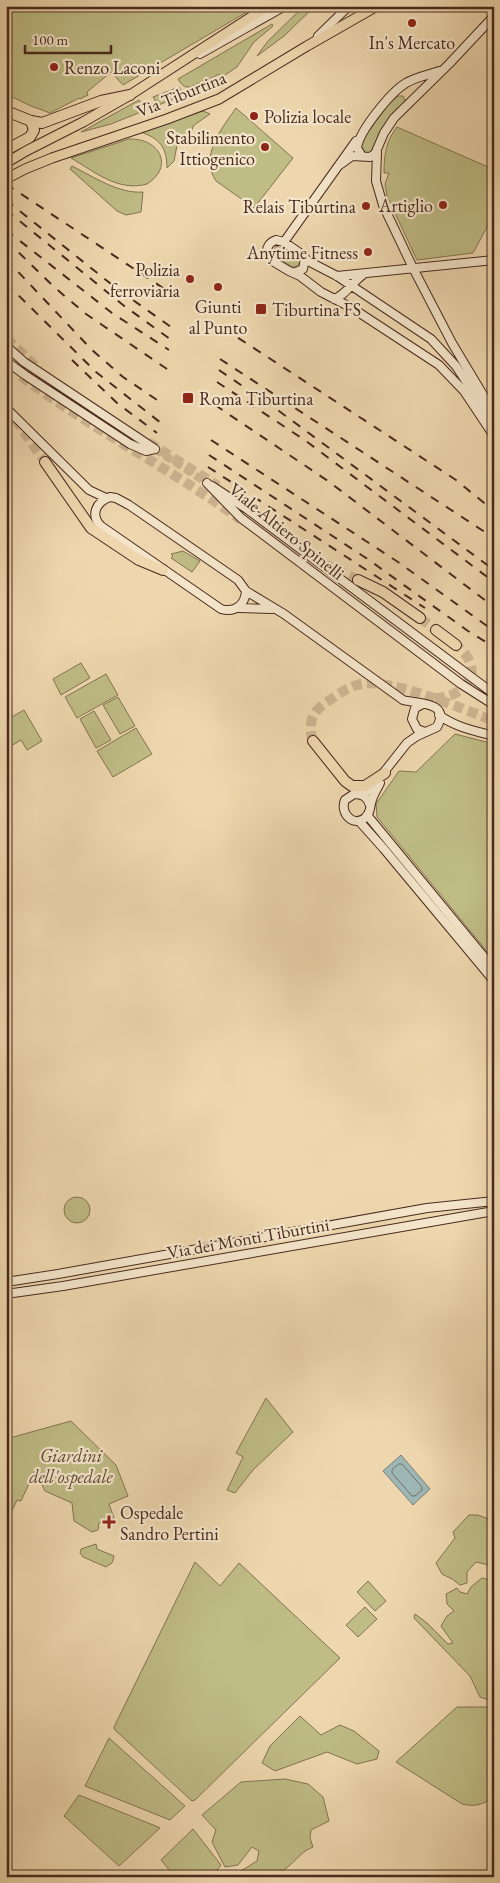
<svg xmlns="http://www.w3.org/2000/svg" width="500" height="1883" font-family="'EB Garamond',serif">
<style>
.green{fill:#bfbc86;stroke:#847352}
.water{fill:#9db7b5;stroke:#7b7f79}
.lines{fill:none;stroke-linecap:round;stroke-linejoin:round}
.shore{stroke:#72706a;stroke-width:1}
.secondary-tunnel{stroke:#cdb491;stroke-width:8;stroke-dasharray:8 4;stroke-linecap:butt}
.highway-tunnel{stroke:#cdb491;stroke-width:10;stroke-dasharray:10 5;stroke-linecap:butt}
.secondary-casing{stroke:#482a1e;stroke-width:10}
.primary-casing{stroke:#482a1e;stroke-width:11}
.highway-casing{stroke:#482a1e;stroke-width:12}
.secondary{stroke:#f4e5ca;stroke-width:8}
.primary{stroke:#eed7ae;stroke-width:9}
.highway{stroke:#eed7ae;stroke-width:10}
.rail{stroke:#482a1e;stroke-width:2;stroke-dasharray:9 9;stroke-linecap:butt}
.poi-dot{fill:#8f2418;stroke:#f4e5ca;stroke-width:2}
.labels{text-anchor:middle;dominant-baseline:central;stroke-width:4.5;stroke-linejoin:round;paint-order:stroke}
.poi-label{font-size:18px;fill:#482a1e;stroke:#f4e5ca;text-anchor:start}
.street-label{font-size:18px;fill:#482a1e;stroke:#f4e5ca}
.park-label{font-size:18px;font-style:italic;fill:#604733;stroke:#f4e5ca}
</style>
<rect width="100%" height="100%" fill="#eed7ae"/>
<filter id="stains"><feTurbulence type="fractalNoise" baseFrequency=".004" numOctaves="4"/><feColorMatrix values="0 0 0 0 .2 0 0 0 0 .09 0 0 0 0 .02 0 0 0 .5 -.17"/></filter>
<radialGradient id="worn" r=".72"><stop offset=".6" stop-color="#630" stop-opacity="0"/><stop offset="1" stop-color="#630" stop-opacity=".3"/></radialGradient>
<path class="green" d="M6,6h251l-134,79 -12,-13 -24,20 1,3 -8,4 -1,-1 -29,15 -19,-7 -25,-12z
M304,6h11l-31,30 -27,20 11,-15z
M272,24l1,2 -19,16 -17,25 -15,10 -3,-3c-5,3 -10,5 -13,6 -12,3 -19,15 -28,-1z
M179,87l3,5 -1,4 -70,28 -30,8 58,-32 5,7 12,-5 -3,-5z
M398,96h5l2,4 -1,3 -22,25 -10,24c-5,2 -8,2 -11,-2v-8l27,-37z
M236,108l57,50 -39,50 -38,-27c-17,-25 6,-53 20,-73z
M203,111l7,3 -16,11 -8,18 -9,2 -3,16 -7,7c0,-20 -7,-30 -27,-36z
M397,127l91,40 3,4 3,1v42l-21,39 -56,7 -30,-64 -2,-12 4,-11h-5c0,-18 2,-32 13,-46z
M129,139c30,-1 46,27 18,45 -29,8 -52,-12 -76,-26z
M72,166c22,11 47,28 71,26l-2,20 -15,3 -9,-4 -47,-42z
M277,246l21,12 2,4 -2,4 -6,1 -17,-11 -2,-6z
M183,551l17,10 -8,11 -21,-14 2,-2 -2,-2z
M81,663l9,15 -29,17 -8,-16z
M106,674l12,21 -41,23 -12,-21z
M118,697l17,29 -15,8 -17,-29z
M24,710l18,31 -15,9 -6,-10 -15,9v-33l2,3z
M94,711l17,29 -15,8 -16,-29z
M136,728l16,26 -39,23 -16,-26z
M455,734l39,10v216l-117,-143 -1,-13 23,-33 17,1z
M64 1210a13 13 0 1 1 26 0a13 13 0 1 1-26 0Z
M266,1398l27,34 -40,38 -18,23 -8,-3 16,-33 -7,-4z
M71,1421l45,44 12,31 -19,8 5,14 -15,5 -1,7 -6,2 -18,-11 -2,-18 -27,-12 -10,-20 -14,30 -4,-1 -9,19h-2v-80z
M469,1515h9l16,6v40l-5,4 -13,-3 -9,10v11l-7,2 -8,-6 -10,-5 -6,-11 19,-25 -2,-6z
M96,1544l1,5 17,7 -2,7 -6,4 -23,-10 -3,-4 1,-4z
M195,1562l25,24 19,-23 101,95 -145,142 -3,1 -77,-71 -1,-3z
M482,1578l8,2 4,7v113h-5l-9,-3 -10,-21 -56,-58 1,-4 12,9 21,21 5,-1 -12,-17 6,-10 7,-5 -7,-7 -1,-10 11,-6 3,4 7,2 4,-7z
M368,1581l18,20 -11,10 -18,-19z
M365,1607l12,12 -19,18 -12,-12z
M457,1707h37v89c-10,9 -19,11 -32,8l-66,-42z
M300,1716l21,19 19,-10 14,6 25,20 -2,8 -20,5 -30,-12 -52,19 -13,-8 8,-17z
M109,1738l76,68 -15,14 -85,-34z
M285,1779l23,5 15,13 6,24 -18,9 -1,8 3,9c-14,5 -20,19 -33,25 -5,3 -10,1 -15,5h-34l26,-16 2,-10 -7,-4 -14,18 -13,2 -13,-25 4,-12 -14,-15 39,-33z
M79,1795l79,32 2,1 -41,38 -55,-50z
M193,1829l28,36 -9,12h-37l-14,-17z"/>
<path class="water" d="M401,1455l29,34 -17,16 -30,-34z"/>
<g class="lines">
<path class="shore" d="M399,1464h3l20,23v3l-7,6h-3l-20,-23v-3z"/>
<path class="secondary-tunnel" d="M155,449l52,34"/>
<path class="highway-tunnel" d="M6,338l33,32
M21,376c70,53 149,92 220,144
M15,419l30,43
M148,442l70,44
M322,563l36,17
M420,618l16,12
M435,698c34,-1 51,-30 21,-53
M313,741c-5,-15 -2,-28 11,-37 12,-8 23,-17 37,-20 30,-6 102,25 133,37"/>
<defs>
<path id="secondary" d="M318,36l31,-30
M200,54l85,-48
M377,152l-1,29 7,24 30,63 39,75 42,70
M362,156l-5,-8c2,-17 34,-56 49,-65 10,-6 22,-8 33,-12
M341,164l11,-8 18,1 5,-3 9,-21 10,-15 55,-54 45,-48
M284,242l72,-101
M294,273l9,-4 2,-10
M337,276l157,-16
M334,299c11,-3 19,-18 30,-25
M6,346l18,16 131,87
M6,361l19,14 105,69 16,7 9,-2
M6,408l83,82 17,8
M494,424l-38,-58 -25,-27 -94,-63 -29,-15 -8,-8 -16,-11 -8,-2c-6,2 -10,7 -9,14l7,8 15,9 11,5 21,16 31,16 87,57 25,26 30,45
M207,483l34,35 220,166 33,21
M212,486l35,23 247,185
M110,497l6,1 13,7 109,75 8,11c-1,14 -11,22 -25,18l-120,-83c-11,-11 -5,-24 9,-29z
M246,591l38,23 119,86c14,4 48,1 34,27l-20,9 -10,7 -34,43 -5,5 -8,3
M239,608l33,1
M423,704l-8,4 -3,11 5,10 8,3
M439,715c16,12 36,16 55,21
M370,805c-3,-8 -7,-11 -16,-11l-9,6c-6,14 10,29 22,16 4,-5 3,-13 6,-19 2,-5 5,-10 7,-14
M367,815l127,154
M359,821l25,28 110,132
M6,1282l52,-8 369,-66 67,-7
M6,1294l57,-8 431,-75"/>
<path id="primary" d="M6,163l20,-12 57,-29 47,-27 138,-89
M6,179l19,-10 27,-11 115,-39 52,-20 88,-53 70,-40"/>
<path id="highway" d="M6,111l25,10 11,2 59,-22 29,-6
M6,150l24,-13 4,-7 -3,-9
M45,462l46,66 48,32 24,10
M358,580l25,12 37,26
M436,630l20,15
M313,741l32,40 7,5h13l20,-13"/>
</defs>
<use href="#secondary" class="secondary-casing"/>
<use href="#primary" class="primary-casing"/>
<use href="#highway" class="highway-casing"/>
<use href="#secondary" class="secondary"/>
<use href="#primary" class="primary"/>
<use href="#highway" class="highway"/>
<path class="rail" d="M6,184l169,112
M6,200l110,88 55,39
M6,210l117,95 47,34
M6,230l106,83 57,37
M6,240l48,47 32,27 81,55
M6,259l85,90 32,28 40,27
M6,283l90,89 65,51
M223,328l207,135 26,17 38,31
M220,359l274,179
M72,360l45,43 40,30
M219,370l60,41 215,159
M217,382l89,59 188,141
M215,405l113,76 166,126
M211,440l187,122 96,69
M209,455l160,105 99,71 26,16
M208,467l217,141"/>
</g>
<g class="poi-dot">
<circle cx="412" cy="23" r="5"/>
<circle cx="54" cy="67" r="5"/>
<circle cx="254" cy="116" r="5"/>
<circle cx="265" cy="147" r="5"/>
<circle cx="443" cy="205" r="5"/>
<circle cx="366" cy="206" r="5"/>
<circle cx="368" cy="252" r="5"/>
<circle cx="190" cy="279" r="5"/>
<circle cx="218" cy="287" r="5"/>
<rect x="255" y="303" width="12" height="12" rx="2.5"/>
<rect x="182" y="392" width="12" height="12" rx="2.5"/>
<path d="M106.5 1514.5h5v5h5v5h-5v5h-5v-5h-5v-5h5z"/>
</g>
<g class="labels">
<g class="poi-label">
<text x="412" y="42" text-anchor="middle">In's Mercato</text>
<text x="64" y="67">Renzo Laconi</text>
<text x="264" y="116">Polizia locale</text>
<text x="255" y="137" text-anchor="end">Stabilimento<tspan x="255" dy="21">Ittiogenico</tspan></text>
<text x="433" y="205" text-anchor="end">Artiglio</text>
<text x="356" y="206" text-anchor="end">Relais Tiburtina</text>
<text x="358" y="252" text-anchor="end">Anytime Fitness</text>
<text x="180" y="269" text-anchor="end">Polizia<tspan x="180" dy="21">ferroviaria</tspan></text>
<text x="218" y="306" text-anchor="middle">Giunti<tspan x="218" dy="21">al Punto</tspan></text>
<text x="272" y="309">Tiburtina FS</text>
<text x="199" y="398">Roma Tiburtina</text>
<text x="120" y="1512">Ospedale<tspan x="120" dy="21">Sandro Pertini</tspan></text>
</g>
<g class="street-label">
<text transform="translate(181 94) rotate(-22)">Via Tiburtina</text>
<text transform="translate(287 531) rotate(39)">Viale Altiero Spinelli</text>
<text transform="translate(248 1238) rotate(-10)">Via dei Monti Tiburtini</text>
</g>
<g class="park-label">
<text x="71" y="1455">Giardini<tspan x="71" dy="21">dell'ospedale</tspan></text>
</g>
</g>
<rect width="500" height="1883" fill="none" stroke="#eed7ae" stroke-width="25"/>
<rect x="8" y="8" width="485" height="1868" fill="none" stroke="#482a1e" stroke-width="2.5"/>
<rect x="12" y="12" width="475" height="1858" fill="none" stroke="#482a1e"/>
<path d="M25 45v8h86v-8" fill="none" stroke="#482a1e" stroke-width="2.5"/>
<text x="32" y="45" font-size="15" fill="#482a1e" stroke="#f4e5ca" stroke-width="4" paint-order="stroke">100 m</text>
<rect width="100%" height="100%" filter="url(#stains)"/>
<rect width="100%" height="100%" fill="url(#worn)"/>
</svg>
